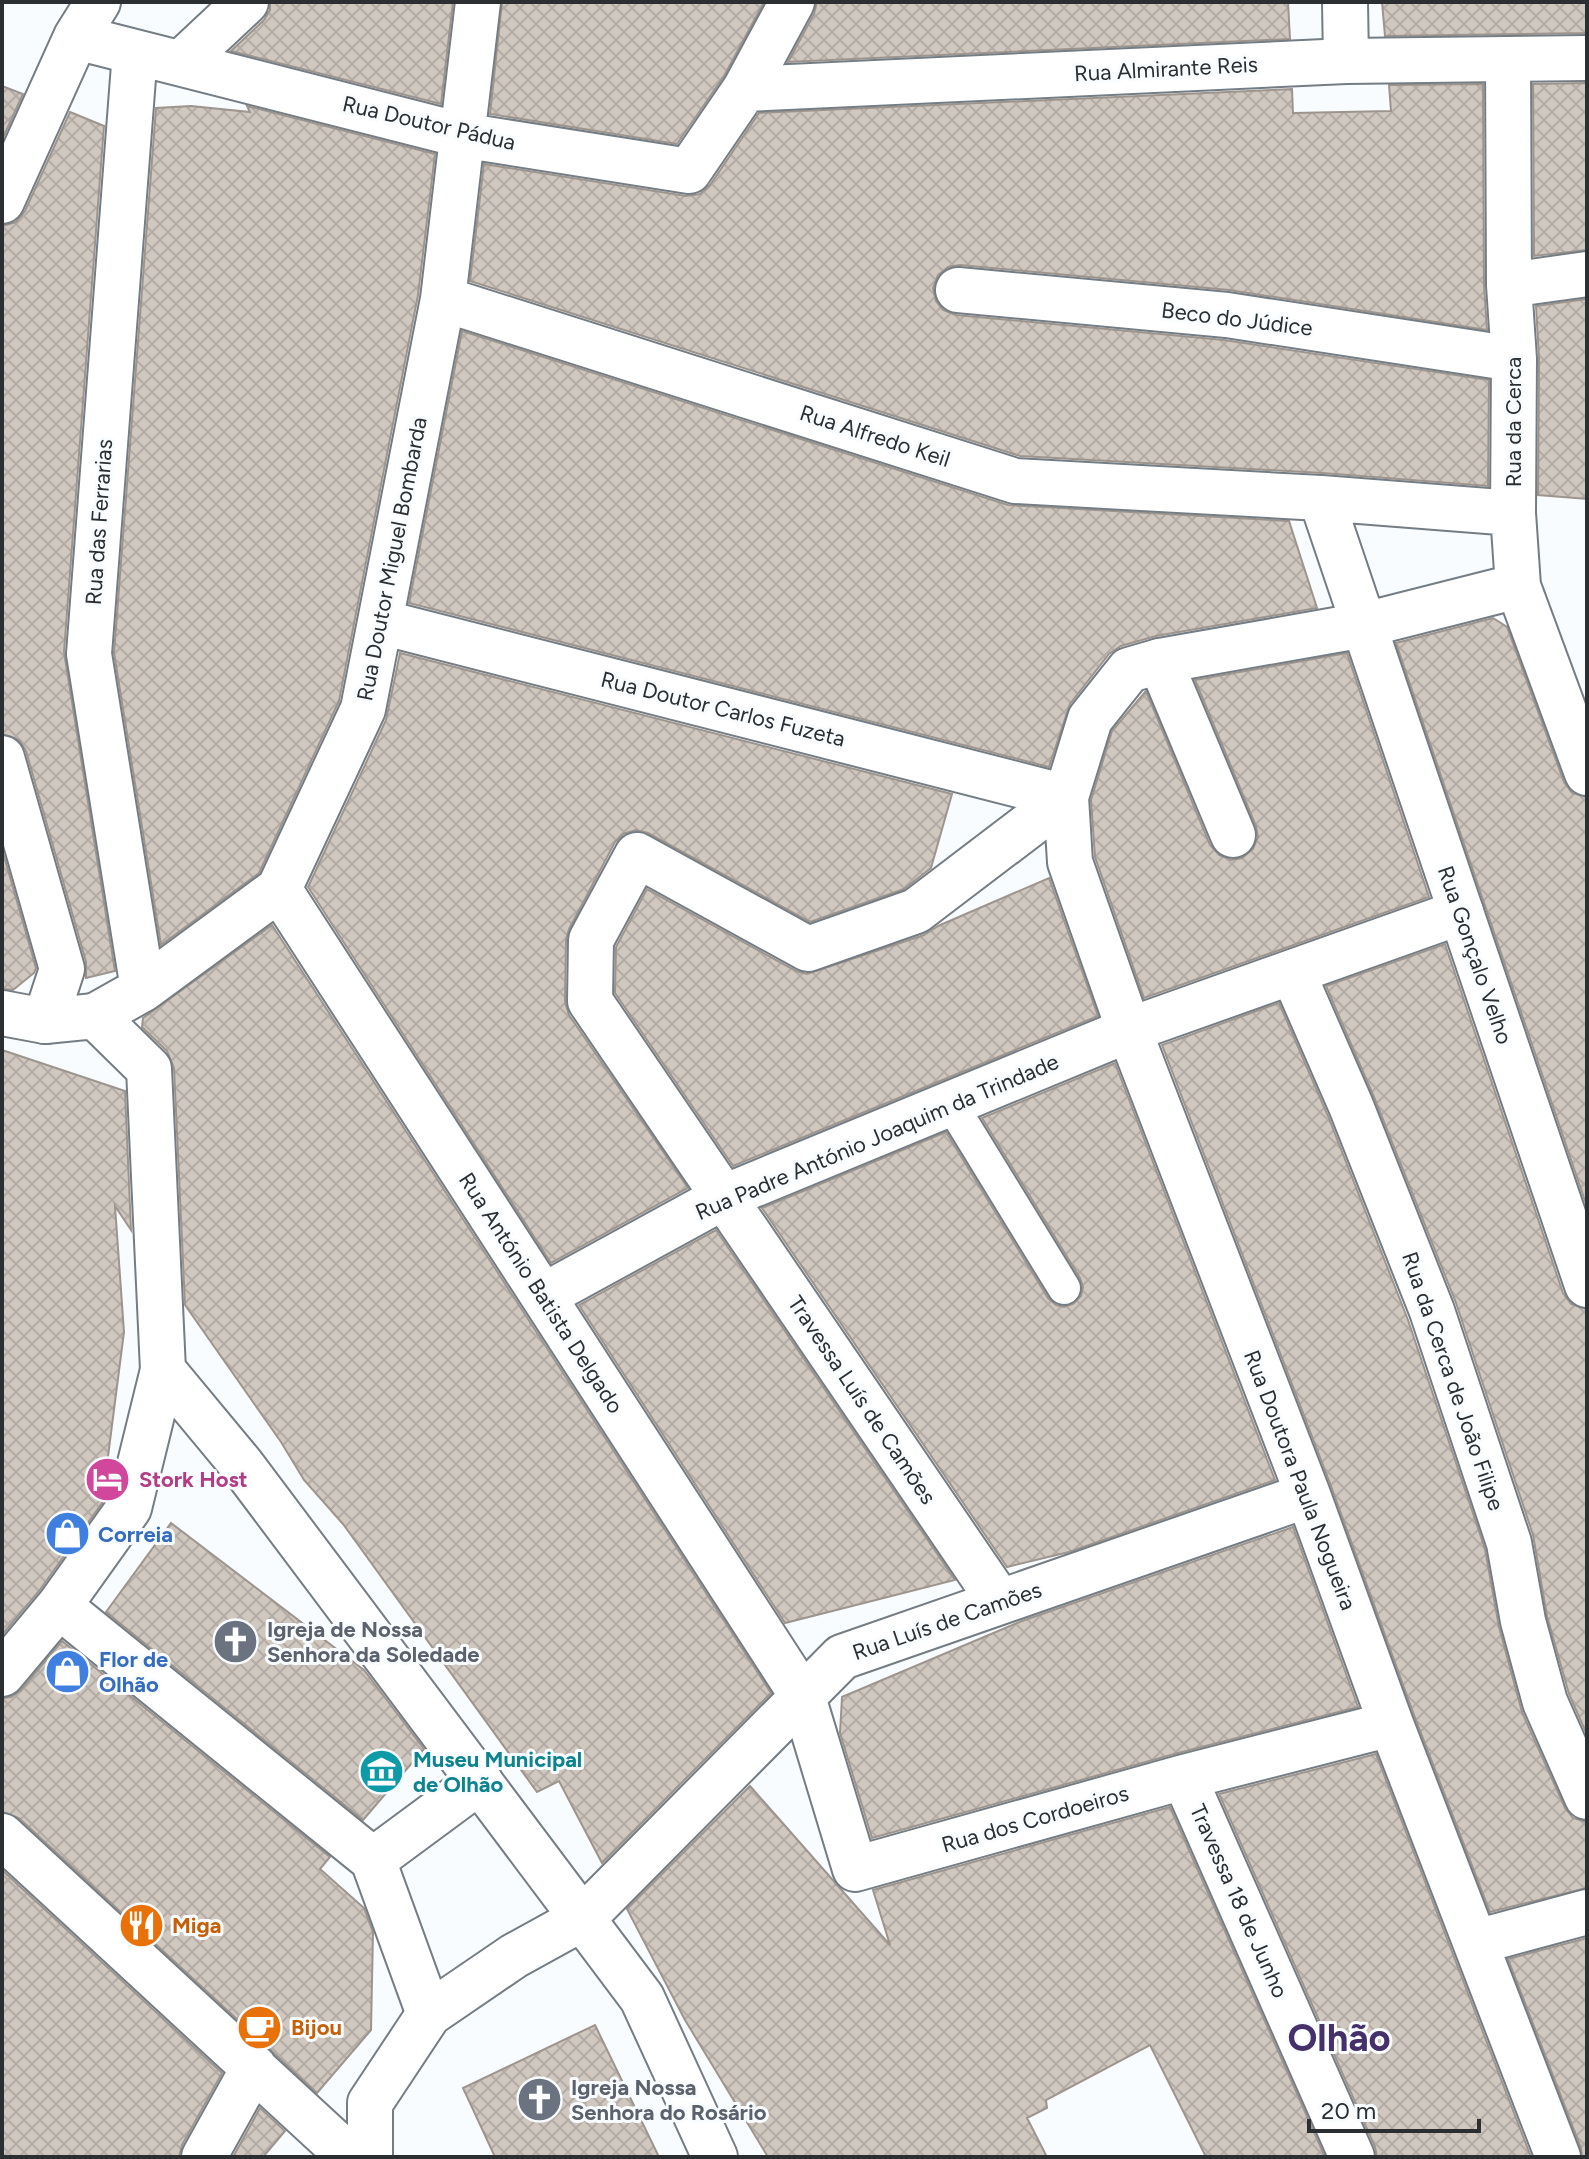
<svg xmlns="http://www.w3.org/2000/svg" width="1589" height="2159" font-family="Figtree,sans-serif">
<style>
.building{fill:url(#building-cross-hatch);stroke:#9d958d;stroke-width:2}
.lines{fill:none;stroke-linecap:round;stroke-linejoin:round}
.service-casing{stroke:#747d84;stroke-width:36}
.pedestrian-casing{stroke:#747d84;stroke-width:48}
.minor-casing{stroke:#747d84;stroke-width:48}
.tertiary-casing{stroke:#747d84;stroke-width:48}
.service{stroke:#fff;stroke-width:32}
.pedestrian{stroke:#fff;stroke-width:44}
.minor{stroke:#fff;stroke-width:44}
.tertiary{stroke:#fff;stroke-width:44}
.labels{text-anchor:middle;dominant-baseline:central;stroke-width:6;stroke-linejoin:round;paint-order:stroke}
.street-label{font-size:22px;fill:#2b2f32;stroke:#f8fcff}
.hotel-label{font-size:22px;font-weight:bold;fill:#b23c85;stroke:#f8fcff;text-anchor:start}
.shop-label{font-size:22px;font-weight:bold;fill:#366cbe;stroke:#f8fcff;text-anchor:start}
.worship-label{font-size:22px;font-weight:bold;fill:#5b616d;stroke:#f8fcff;text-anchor:start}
.culture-label{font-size:22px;font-weight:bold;fill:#0d838f;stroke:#f8fcff;text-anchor:start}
.food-label{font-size:22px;font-weight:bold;fill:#c56008;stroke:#f8fcff;text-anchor:start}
.town-label{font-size:38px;font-weight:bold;fill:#45306c;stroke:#f8fcff}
</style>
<defs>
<pattern id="building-cross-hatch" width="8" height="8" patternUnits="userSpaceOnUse" patternTransform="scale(2)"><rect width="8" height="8" fill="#d0c7bf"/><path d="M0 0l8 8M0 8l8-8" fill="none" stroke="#b3aba5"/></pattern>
</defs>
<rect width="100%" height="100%" fill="#f8fcff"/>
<path class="building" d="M270,2h183l-12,102 -210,-53 33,-31 6,-10z
M502,2h262l-40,74 -47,68 -187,-30z
M817,2h471l2,37 -502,23 26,-48z
M1382,2h205v31l-202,3z
M1587,83v167l-53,6 -1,-172z
M1483,84l1,201 3,45 -258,-40 -269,-25 -12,2 -10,8 -5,13 3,13 7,9 13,5 268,25 265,40 -1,106 -166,-13 -302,-17 -550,-175 14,-117 202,32 14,-2 10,-9 49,-72 533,-24 1,24 98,-2 -2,-26z
M2,86l21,8 -21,46z
M191,106l59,6 -3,-6 188,48 -17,141 -79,406 -80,172 -98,72 -47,-292 42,-545z
M70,112l34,14 -40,526 51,319 -29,7v-16l-60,-211 -7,-11 -17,-6v-508l14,-4 9,-11z
M1587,299v200l-49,-4 1,-136 -3,-53z
M462,331l546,174 281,16 28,87 -161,28 -35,10 -12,8 -39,50 -21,63 -640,-164z
M1493,618l14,9 57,155 8,11 15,4v410l-191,-564z
M400,653l552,141 -21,74 -27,21 -94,33 -162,-89 -12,-3 -13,4 -8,8 -46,87 -3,11 -1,62 4,13 119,173 -137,75 -243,-376 78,-167z
M1347,653l82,244 -285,101 -49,-141 -4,-57 21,-69 34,-40 64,154 9,10 12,5 11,-2 11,-9 5,-12 -2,-11 -61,-146z
M2,849l34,119 -2,5 -21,17 -11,-1z
M1049,878l49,138 -365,150 -118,-173 1,-46 31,-58 149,82 11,3 117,-39 14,-9z
M272,925l499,768 -169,170 -43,-82 -22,11 -194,-268 -39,-44 -23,-38 -96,-137 -11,-237 -7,-17 -25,-24 1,-9z
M1445,944l118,349 8,11 16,5v426l-18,-41 -22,-78 -14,-81 -77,-232 -82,-206 -48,-111z
M1279,1003l49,113 80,204 77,229 14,78 23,85 43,96 8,10 14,4v66l-97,24 -76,-197 -83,-229 -169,-441z
M2,1050l123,41 6,139 -16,-24 9,126 -22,171 -63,88 -37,44z
M1115,1063l160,417 -206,72 -62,15 -245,-359 184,-76 102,166 8,7 8,2 9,-3 8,-8 2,-9 -3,-9 -98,-160z
M716,1230l239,350 -170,43 -206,-318z
M171,1523l193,147 60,79 -61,71 -257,-208z
M1293,1527l65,180 -180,46 -306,85 -32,-105 2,-36 180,-76z
M62,1641l268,216 -10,12 44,39 9,24 -2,98 -54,63 -298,-275 -17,-6v-114l9,-1 10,-7z
M1376,1754l155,403h-154l-2,-10 -156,-353z
M750,1786l140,159 -17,-55 297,-83 155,350h-119l-56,-112 -104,55 1,8 -20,10 20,39h-279l-83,-137 -58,-111z
M2,1870l220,203 -40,72 -3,12h-177z
M1587,1938v219h-5l-1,-9 -73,-189z
M595,2025l64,132h-164l-32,-69z
M260,2108l25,23 -22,26h-30z"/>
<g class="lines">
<defs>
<path id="service" d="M951,1104l113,184"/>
<path id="pedestrian" d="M1160,661l73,174
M1293,973l58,133 81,205 77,232 14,78 22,81 42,95
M1129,1030l332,-118
M59,1606l314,254 56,154
M2,1674l57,-68 70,-98 34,-138
M2,1836l348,321
M373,1860l107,-79
M204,2157l50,-90"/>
<path id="minor" d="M76,37l385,98 228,36 56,-82 47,-87
M135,52l-46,602 54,335
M1508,59l1,226 5,74 -1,154 5,73 69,187
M182,62l64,-60
M745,89l601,-28
M2,201l74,-164 22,-35
M1509,285l78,-11
M958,290l269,25 287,44
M443,299l572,182 306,17 192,15
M1321,498l266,787
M1518,586l-154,39 -204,36 -31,9 -39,49 -24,78 4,65 59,168 179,465 83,229 167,433
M381,622l685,175
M2,758l60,211 -17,52
M279,889l524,808 52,172 329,-92 207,-53
M95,1016l48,-27 136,-100 84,-180 80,-410 35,-297
M543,1296l181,-99 405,-167
M1000,1602l-410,-601 1,-61 46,-85 171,94 108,-38 150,-114
M1184,1777l168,380
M1476,1942l111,-30
M370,2157v-54l59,-89 85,-58 69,-38 259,-261 466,-162"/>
<path id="tertiary" d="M1345,2l1,59 241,-3
M2,1013l43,8 50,-5 54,53 14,301 78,94 401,534 73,159"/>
</defs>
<use href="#service" class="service-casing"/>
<use href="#pedestrian" class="pedestrian-casing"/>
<use href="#minor" class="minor-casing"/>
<use href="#tertiary" class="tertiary-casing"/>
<use href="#service" class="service"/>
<use href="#pedestrian" class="pedestrian"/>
<use href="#minor" class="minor"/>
<use href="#tertiary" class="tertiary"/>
</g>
<defs>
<symbol id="hotel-disc" viewBox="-11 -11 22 22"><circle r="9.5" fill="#d1479c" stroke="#f8fcff"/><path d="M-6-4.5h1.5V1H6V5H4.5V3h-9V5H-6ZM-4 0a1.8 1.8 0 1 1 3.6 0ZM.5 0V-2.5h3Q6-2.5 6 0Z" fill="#fff"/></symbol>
<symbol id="shop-disc" viewBox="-11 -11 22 22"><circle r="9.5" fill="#3f7fe0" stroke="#f8fcff"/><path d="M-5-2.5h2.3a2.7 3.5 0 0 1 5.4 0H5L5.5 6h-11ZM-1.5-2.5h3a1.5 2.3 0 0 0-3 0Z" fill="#fff"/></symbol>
<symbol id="church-disc" viewBox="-11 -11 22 22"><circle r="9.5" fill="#6b7280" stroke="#f8fcff"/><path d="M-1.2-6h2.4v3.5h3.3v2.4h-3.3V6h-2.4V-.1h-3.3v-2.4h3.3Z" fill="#fff"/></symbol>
<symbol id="museum-disc" viewBox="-11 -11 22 22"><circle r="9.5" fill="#0f9aa8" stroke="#f8fcff"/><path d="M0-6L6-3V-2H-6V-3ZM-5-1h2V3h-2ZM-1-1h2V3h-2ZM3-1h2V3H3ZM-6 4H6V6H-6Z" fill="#fff"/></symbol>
<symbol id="restaurant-disc" viewBox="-11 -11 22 22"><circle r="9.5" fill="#e8710a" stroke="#f8fcff"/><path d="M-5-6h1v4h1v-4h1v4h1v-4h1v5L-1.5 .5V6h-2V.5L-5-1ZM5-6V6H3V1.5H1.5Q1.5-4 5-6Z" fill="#fff"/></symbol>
<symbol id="cafe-disc" viewBox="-11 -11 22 22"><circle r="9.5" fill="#e8710a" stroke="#f8fcff"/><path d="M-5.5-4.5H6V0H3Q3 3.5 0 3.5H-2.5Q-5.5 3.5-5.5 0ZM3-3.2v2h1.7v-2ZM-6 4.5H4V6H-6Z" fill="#fff"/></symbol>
</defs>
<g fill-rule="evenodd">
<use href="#hotel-disc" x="82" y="1454" width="51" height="51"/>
<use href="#shop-disc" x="42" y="1508" width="51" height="51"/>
<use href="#church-disc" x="210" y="1616" width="51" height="51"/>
<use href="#shop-disc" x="42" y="1646" width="51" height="51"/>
<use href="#museum-disc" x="356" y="1746" width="51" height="51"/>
<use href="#restaurant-disc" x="116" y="1900" width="51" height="51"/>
<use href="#cafe-disc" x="234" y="2002" width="51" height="51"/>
<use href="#church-disc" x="514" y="2074" width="51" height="51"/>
</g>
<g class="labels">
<g class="street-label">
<text transform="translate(1166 69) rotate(-3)">Rua Almirante Reis</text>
<text transform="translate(429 123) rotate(13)">Rua Doutor Pádua</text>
<text transform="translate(1237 319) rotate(7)">Beco do Júdice</text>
<text transform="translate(1513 422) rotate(-90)">Rua da Cerca</text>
<text transform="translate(875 436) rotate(18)">Rua Alfredo Keil</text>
<text transform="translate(99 522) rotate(-86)">Rua das Ferrarias</text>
<text transform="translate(392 559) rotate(-79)">Rua Doutor Miguel Bombarda</text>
<text transform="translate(723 709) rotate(14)">Rua Doutor Carlos Fuzeta</text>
<text transform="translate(1475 955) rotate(71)">Rua Gonçalo Velho</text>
<text transform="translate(877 1137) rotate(-23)">Rua Padre António Joaquim da Trindade</text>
<text transform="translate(541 1293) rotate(57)">Rua António Batista Delgado</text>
<text transform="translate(1453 1381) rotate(71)">Rua da Cerca de João Filipe</text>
<text transform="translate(862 1400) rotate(56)">Travessa Luís de Camões</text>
<text transform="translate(1300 1480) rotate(69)">Rua Doutora Paula Nogueira</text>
<text transform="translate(947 1621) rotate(-19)">Rua Luís de Camões</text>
<text transform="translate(1035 1819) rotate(-16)">Rua dos Cordoeiros</text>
<text transform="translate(1239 1901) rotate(66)">Travessa 18 de Junho</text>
</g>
<g class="hotel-label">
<text x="139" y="1479">Stork Host</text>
</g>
<g class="shop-label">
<text x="98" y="1534">Correia</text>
<text x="99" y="1659">Flor de<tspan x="99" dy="25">Olhão</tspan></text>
</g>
<g class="worship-label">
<text x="267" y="1629">Igreja de Nossa<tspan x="267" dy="25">Senhora da Soledade</tspan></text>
<text x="571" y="2087">Igreja Nossa<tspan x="571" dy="25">Senhora do Rosário</tspan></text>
</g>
<g class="culture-label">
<text x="413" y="1759">Museu Municipal<tspan x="413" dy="25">de Olhão</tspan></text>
</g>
<g class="food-label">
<text x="172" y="1925">Miga</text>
<text x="291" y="2027">Bijou</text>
</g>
<g class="town-label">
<text x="1339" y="2038">Olhão</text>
</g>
</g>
<rect width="1589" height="2159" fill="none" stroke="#2b2f32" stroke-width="8"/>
<path d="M1309 2119v12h170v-12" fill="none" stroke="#2b2f32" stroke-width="4"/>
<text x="1321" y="2119" font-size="24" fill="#2b2f32" stroke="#f8fcff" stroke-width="6" paint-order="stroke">20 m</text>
</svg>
